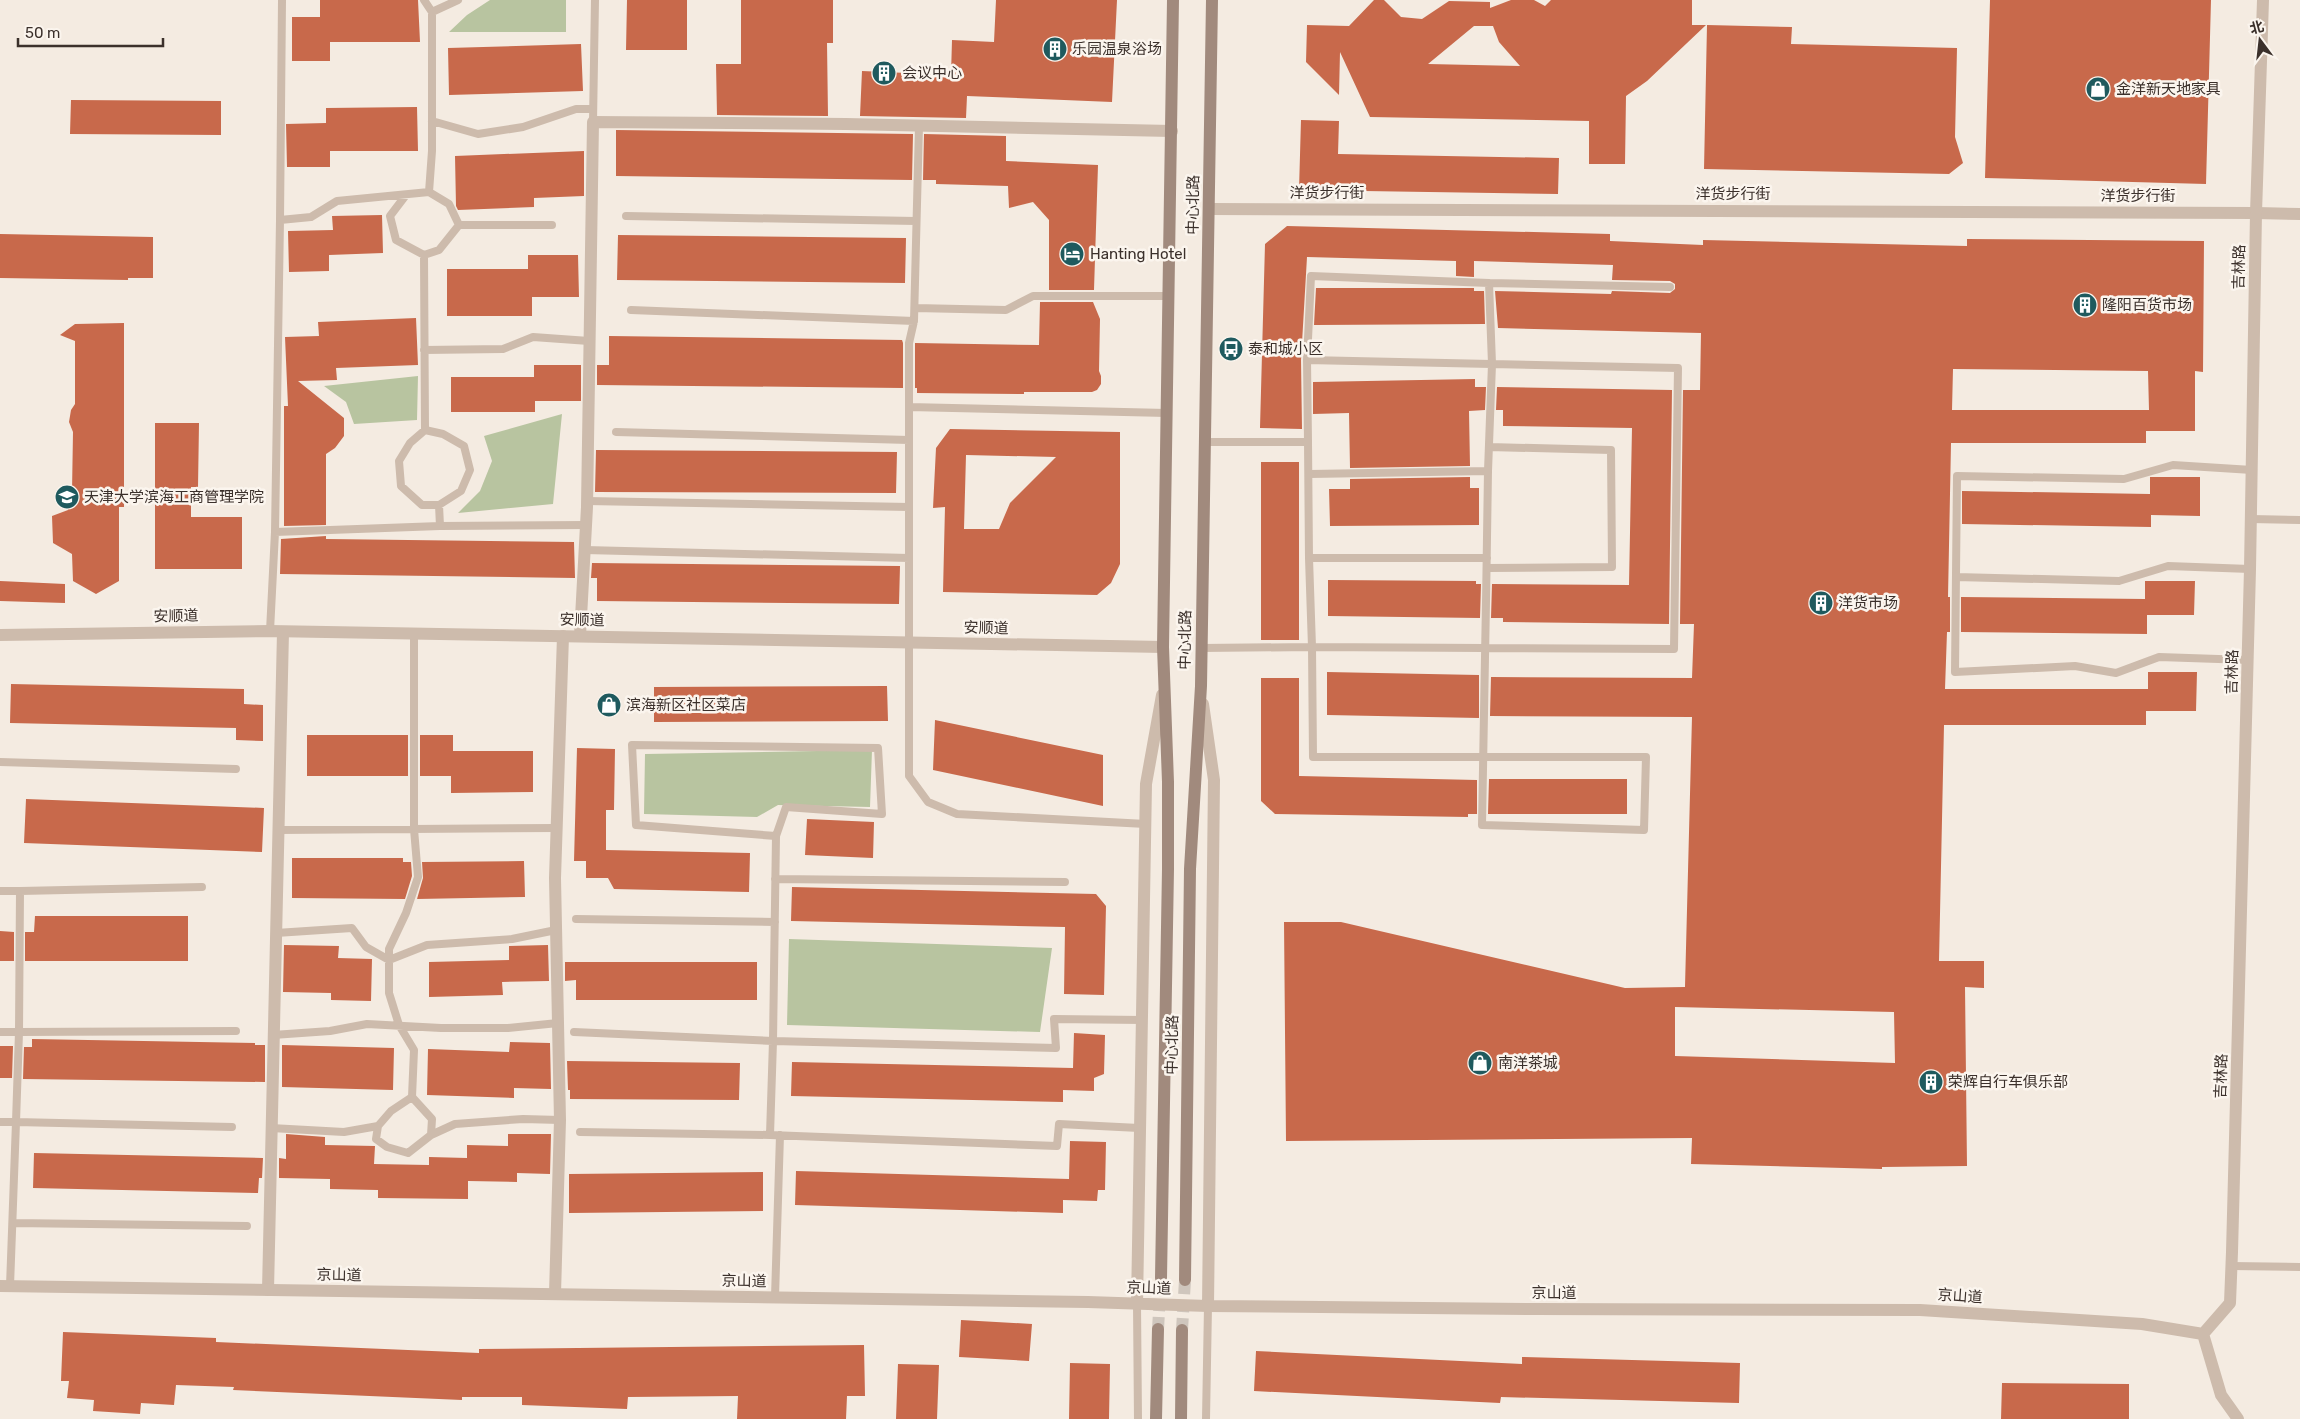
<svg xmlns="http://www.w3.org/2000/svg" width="2300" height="1419" font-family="Rubik,'Noto Sans SC',sans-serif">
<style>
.green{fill:#b8c4a0}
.building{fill:#c8694b;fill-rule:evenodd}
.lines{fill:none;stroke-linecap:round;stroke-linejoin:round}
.secondary-tunnel{stroke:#cfc6bd;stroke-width:12;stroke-dasharray:12 6;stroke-linecap:butt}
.service{stroke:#cdbbac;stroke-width:8}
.pedestrian{stroke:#cdbbac;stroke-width:12}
.minor{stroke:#cdbbac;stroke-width:12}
.tertiary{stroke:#cdbbac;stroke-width:12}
.secondary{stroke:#a18a7d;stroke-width:12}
.labels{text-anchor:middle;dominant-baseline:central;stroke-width:5;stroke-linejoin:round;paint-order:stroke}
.poi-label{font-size:15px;fill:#3b302b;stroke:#fbf5ee;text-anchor:start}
.street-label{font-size:15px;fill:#3b302b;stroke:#fbf5ee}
</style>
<rect width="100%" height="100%" fill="#f4ebe1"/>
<path class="green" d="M490,0h76v32h-117l18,-17z
M418,376l-1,44 -63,4 -8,-22 -22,-16z
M562,414l-9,90 -95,9 22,-22 12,-30 -8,-25z
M872,750l-2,57 -92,-2 -21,12 -113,-3 1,-60z
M789,939l263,9 -12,84 -253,-7z"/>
<path class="building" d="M320,0h98l2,42h-90v19h-38v-44h28z
M627,0h60v50h-61z
M741,0h92v43h-6l1,73 -111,-1 -1,-51h25z
M996,0h121l-5,102 -145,-6 -1,22 -106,-2 2,-45 89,4 1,-35 42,2z
M1374,0h10l17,17 21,2 27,-18 41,1v6l21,-8h23l11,6 6,-6h141v25h14l-59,56 -21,15 -1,68h-36v-43l-219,-4 -30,-65 -1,43 -33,-33 1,-37 42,1zM1474,26h19l6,16 21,24 -92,-2z
M1990,0h221l-5,184 -221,-6z
M1707,25l85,2 -1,17 166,4 -2,89 8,26 -14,11 -245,-5z
M581,44l2,47 -134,4 -1,-47z
M71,100l150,1v34l-151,-1z
M417,107l1,44h-88v16h-43l-1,-43 40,-1v-15z
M1301,120l38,1 -1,33 221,4 -1,36 -259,-4z
M616,130l297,4 -1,46 -296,-4z
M924,134l82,2v25l92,4 -4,125h-45v-70l-16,-18 -24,6 -1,-22 -72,-2v-4h-13z
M584,151v45l-50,2v9l-76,3 -2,-4 -1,-50z
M382,215l1,38 -54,2v16l-40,1 -1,-41 45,-1 -1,-14z
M1287,226l323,8v7l93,4v-5l264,6v-7l237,2 -1,131 -8,-1v60h-49v12h-195l-3,154h2v35h-3l-2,57h203v-17h49l-1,39h-50v14h-202l-5,236h45v27l-19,-1 2,179 -85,1v2l-191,-5 1,-26 -406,3 -2,-219h57l284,66 60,-1 7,-270 -202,-1 1,-39 201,1 2,-54h-14l3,-234h17l1,-57 -203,-5 -3,-37 116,3 1,-3 58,2 5,-4v-5l-5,-3 -58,-1 1,-15 -139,-4v16l-18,-1v-15l-149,-4 -6,103 1,69 -42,-1 5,-184zM1953,369l195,2 1,39h-197zM1675,1007l219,5 1,51 -220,-7z
M0,234l153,3v41h-25v2l-128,-2z
M618,235l288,3 -1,45 -288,-3z
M528,255h50l1,42h-47v19h-85v-47h81z
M1316,288h158v3h10l1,33 -171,1z
M1040,302h53l7,17 -1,52 2,5v8l-4,6 -5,2h-68v2l-107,-1v-5h-2v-45l124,2z
M416,318l2,47 -82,3 1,12 -39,1 46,37v18l-9,12 -9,6v71l-42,1v-120h4l-3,-69 34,-1 -1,-14z
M124,323v184h-5v74l-23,13 -23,-13 -1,-27 -19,-11 -1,-27 16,-6 -3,-14 7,-4 1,-60 -4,-10 2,-12 4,-6v-63l-15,-6 15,-11z
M609,336l293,4 1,3v45l-306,-3v-20h12z
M534,365h47v36h-46v11h-84v-35h83z
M1475,379v8h11l-1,23 -16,1 1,55 -120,2 -1,-55 -36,1v-32z
M1497,387l175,3 -3,234 -166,-2v-4h-12l1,-34 137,1 3,-157 -129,-2v-16h-7z
M155,423h44l-1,64h-7v30h51v52h-87z
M950,429l170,3v132l-9,19 -14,12 -154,-3 2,-85 -12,1 3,-60zM966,455l90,2 -46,46 -11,26h-35z
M596,450l301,2 -1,41 -301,-1z
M1261,462h38v178h-38z
M1470,477v11h9v37l-149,1 -1,-37h21v-10z
M2150,477h50v39l-49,-1v12l-189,-3v-33l188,3z
M326,536v3l248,3 1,36 -295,-4 1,-35z
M592,563l308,3 -1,38 -302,-3v-23h-6z
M1328,580l148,1v3h5l-1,34 -152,-2z
M0,581l65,3v19l-65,-2z
M2145,581h50l-1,34h-47v19l-186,-2v-35l184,2z
M1327,672l152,3v43l-152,-3z
M1261,678h38v98l178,4v34h-9v3l-193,-3 -14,-13z
M11,684l233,5v15l19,1v36l-27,-1v-12l-226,-5z
M887,686l1,35 -234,1v-35z
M935,720l168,35v51l-170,-36z
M307,735h101v41h-101z
M420,735h33v16h80v41l-82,1v-17h-31z
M577,748l38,1 -1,61h-8v40l144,3 -1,39 -135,-3 -6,-11h-22v-17h-12z
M1489,779h138v35h-139z
M26,799l238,9 -2,44 -238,-9z
M807,819l67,3 -1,36 -68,-3z
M292,858h111v4h8l1,14 -7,23 -113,-1z
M524,861l1,36 -108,2 6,-21 -1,-16z
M792,887l304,7 10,12 -2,89 -40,-1 1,-67 -274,-6z
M35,916h153v45h-163v-29h9z
M0,931l14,1v29h-14z
M284,945l55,1 -1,12 34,1 -1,42 -40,-1v-7l-48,-1z
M548,945l1,36 -47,1 1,13 -74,2v-35l80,-2v-14z
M565,962h192v38h-181v-20l-11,1z
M1074,1033l31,2 -1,39 -10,4v13l-31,-1v12l-272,-6 1,-34 281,6z
M32,1039l223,4v2h10v37l-242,-3 1,-32h8z
M510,1042l40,1 1,46 -37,-1v10l-87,-3 1,-46 81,3z
M282,1045l112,3 -1,42 -111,-3z
M0,1046h13l-1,32h-12z
M567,1061l173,2 -1,37 -169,-1v-9h-2z
M286,1134l39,3v8l50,1 -1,18 55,1v-8l38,1v-13l41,1v-12h43l-1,40 -33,-1v9l-49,-1v18l-90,-1v-8l-48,-1v-10l-51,-1v-20l7,1z
M1070,1141l36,1 -1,48h-7l-1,11 -34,-1v13l-268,-8 1,-34 273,8z
M34,1153l229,5 -1,20h-3l-1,15 -225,-5z
M763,1172v39l-194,2v-39z
M961,1320l71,4 -3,37 -70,-4z
M63,1332l153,6v4l263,11v-4l385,-4 1,51h-18l-1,23h-109l1,-23 -110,1 -1,12 -105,-4v-8h-60v3l-229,-10 1,-3 -58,-2 -2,20 -33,-2 -1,11 -47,-3 1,-11 -27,-2 2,-17h-8z
M1256,1351l266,13v-7l218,6 -1,40 -238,-6 -1,6 -246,-12z
M1070,1363l40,1 -1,55h-40z
M898,1364l41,1 -2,54h-41z
M2002,1383l127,1v35h-128z"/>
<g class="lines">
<path class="secondary-tunnel" d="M1158,1329l3,-51
M1182,1330l3,-50"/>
<path class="service" d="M282,0l-2,220 31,-3 26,-16 92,-9 3,-41v-139l26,-12
M424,0l8,12
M432,121l46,13 45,-7 53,-18h16
M593,122l2,-122
M919,126l-5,195 -5,22v433l19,26 29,12 189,10
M429,192l20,12 10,21h93
M406,195l-16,21 6,24 28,15 15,-5 20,-25
M626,216l290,5
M424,255l1,175 -15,13 -11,18 2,25 21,19h17l22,-14 9,-21 -6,-24 -21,-12 -18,-4
M915,308l91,2 27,-14h137
M631,310l283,11
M424,350l79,-1 30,-12 56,4
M1307,360l4,-84 178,7
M909,407l258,6
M616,432l293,8
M1206,442h102l-1,-82 371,8 -4,281 -362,-2 -3,-89 -1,-116
M1310,474l178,-3 4,-107 -3,-81 181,4
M587,501l322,6
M439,505l1,21 145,-1
M2251,519l49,1
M275,532l165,-6
M585,550l324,8
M1309,558h178
M1487,568l125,-1 -1,-117 -122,-3
M1956,577l163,4 49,-15 82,3
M270,631l5,-99 5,-312
M1201,648l111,-1 1,110h333l-2,73 -162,-5c3,-118 4,-236 6,-354
M2248,660l-89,-3 -43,16 -41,-7 -120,6 2,-196 167,3 49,-14 79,5
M0,762l236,7
M278,830l278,-2
M775,879l290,3
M202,887l-182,4 -1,141 217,-1
M0,891h20
M576,919l199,3
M276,933l76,-5 14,19 23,13 38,-15 85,-6 44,-9
M0,1032h19l-3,90h-16
M574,1032l199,9 3,-205 -140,-11 -4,-80 246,3 4,66 -96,-7 -10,29
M273,1035l57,-4 37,-7 74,4h67l50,-5
M378,1126l-2,13 11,8 21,6 23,-18 1,-16 -20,-22
M271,1128l73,4 34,-6 13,-15 21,-14 2,-47 -15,-25 -10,-32v-44l17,-36 12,-36 -4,-48v-196
M1139,1128l-80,-4 -2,22 -287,-11 3,-94 283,7 -2,-29 88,1
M580,1132l190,3
M431,1135l24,-11 68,-5 37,1
M13,1223l234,3
M2231,1266l69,1
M10,1286l6,-164 216,5
M775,1297l5,-162
M1137,1304l1,115
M1206,1419l2,-113"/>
<path class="pedestrian" d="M1209,209l1047,4"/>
<path class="minor" d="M2256,213l44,1
M580,636l7,-129 6,-385 253,2 326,7
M268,1290l15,-658
M555,1294l5,-174 -5,-242 8,-242"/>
<path class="tertiary" d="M0,635l270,-4 893,16
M1203,704l11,76 -6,526
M0,1286l1088,16 120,4 327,3 385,1 222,14 61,10 18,61 17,24
M1137,1304l9,-520 16,-89
M2203,1334l27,-31 2,-51 18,-683 6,-356 7,-213"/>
<path class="secondary" d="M1161,1278l7,-409v-87l-5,-135 10,-647
M1185,1280l5,-411 11,-183 11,-686
M1156,1419l2,-90
M1181,1419l1,-89"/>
</g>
<defs>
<symbol id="building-disc" viewBox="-11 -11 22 22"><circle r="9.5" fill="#1f5a5e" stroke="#fbf5ee"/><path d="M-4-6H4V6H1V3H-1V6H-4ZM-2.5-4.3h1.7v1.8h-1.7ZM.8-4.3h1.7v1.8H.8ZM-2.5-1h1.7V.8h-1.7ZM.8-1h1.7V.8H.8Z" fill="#fff"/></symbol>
<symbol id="shop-disc" viewBox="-11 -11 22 22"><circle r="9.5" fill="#1f5a5e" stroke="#fbf5ee"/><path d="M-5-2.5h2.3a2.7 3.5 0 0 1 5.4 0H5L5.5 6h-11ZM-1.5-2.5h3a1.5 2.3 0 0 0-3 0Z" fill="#fff"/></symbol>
<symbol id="hotel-disc" viewBox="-11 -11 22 22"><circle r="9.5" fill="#1f5a5e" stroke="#fbf5ee"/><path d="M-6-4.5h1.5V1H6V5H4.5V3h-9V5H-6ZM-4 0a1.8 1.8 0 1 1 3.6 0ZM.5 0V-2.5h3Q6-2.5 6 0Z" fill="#fff"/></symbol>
<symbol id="bus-disc" viewBox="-11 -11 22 22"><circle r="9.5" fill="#1f5a5e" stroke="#fbf5ee"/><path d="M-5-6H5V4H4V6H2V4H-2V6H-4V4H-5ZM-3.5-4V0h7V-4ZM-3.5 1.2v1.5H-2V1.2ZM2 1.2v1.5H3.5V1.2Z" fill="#fff"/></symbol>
<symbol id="university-disc" viewBox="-11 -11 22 22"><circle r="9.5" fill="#1f5a5e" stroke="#fbf5ee"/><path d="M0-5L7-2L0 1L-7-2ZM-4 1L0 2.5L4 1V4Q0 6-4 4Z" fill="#fff"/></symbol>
</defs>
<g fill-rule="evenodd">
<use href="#building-disc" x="1041" y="35" width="28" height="28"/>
<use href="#building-disc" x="870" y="59" width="28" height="28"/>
<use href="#shop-disc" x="2084" y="75" width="28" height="28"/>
<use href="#hotel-disc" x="1058" y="240" width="28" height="28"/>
<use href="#building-disc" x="2071" y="291" width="28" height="28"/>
<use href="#bus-disc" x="1217" y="335" width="28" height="28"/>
<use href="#university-disc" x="53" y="483" width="28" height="28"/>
<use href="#building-disc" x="1807" y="589" width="28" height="28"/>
<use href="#shop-disc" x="595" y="691" width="28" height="28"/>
<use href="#shop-disc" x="1466" y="1049" width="28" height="28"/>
<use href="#building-disc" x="1917" y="1068" width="28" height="28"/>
</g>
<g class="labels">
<g class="poi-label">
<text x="1072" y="49">乐园温泉浴场</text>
<text x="902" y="73">会议中心</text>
<text x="2116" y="89">金洋新天地家具</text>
<text x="1090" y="254">Hanting Hotel</text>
<text x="2102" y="305">隆阳百货市场</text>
<text x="1248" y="349">泰和城小区</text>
<text x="84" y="497">天津大学滨海工商管理学院</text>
<text x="1838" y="603">洋货市场</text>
<text x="626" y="705">滨海新区社区菜店</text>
<text x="1498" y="1063">南洋茶城</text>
<text x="1948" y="1082">荣辉自行车俱乐部</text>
</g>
<g class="street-label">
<text x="1327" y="193">洋货步行街</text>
<text x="1733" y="194">洋货步行街</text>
<text x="2138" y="196">洋货步行街</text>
<text transform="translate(1193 205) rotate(-89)">中心北路</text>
<text transform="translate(2239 267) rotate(-89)">吉林路</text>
<text transform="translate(176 616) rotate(-1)">安顺道</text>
<text transform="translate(582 620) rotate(1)">安顺道</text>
<text transform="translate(986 628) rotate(1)">安顺道</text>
<text transform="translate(1185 640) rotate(-89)">中心北路</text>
<text transform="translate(2232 672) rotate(-89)">吉林路</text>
<text transform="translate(1172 1045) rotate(-89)">中心北路</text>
<text transform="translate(2221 1076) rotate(-88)">吉林路</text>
<text transform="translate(339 1275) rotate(1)">京山道</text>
<text transform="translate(744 1281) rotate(1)">京山道</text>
<text transform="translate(1149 1288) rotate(2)">京山道</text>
<text x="1554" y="1293">京山道</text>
<text transform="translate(1960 1296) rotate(4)">京山道</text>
</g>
</g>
<g transform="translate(2260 40) rotate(345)" stroke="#fbf5ee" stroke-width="4" paint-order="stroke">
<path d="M0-4L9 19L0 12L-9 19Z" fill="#3b302b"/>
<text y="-8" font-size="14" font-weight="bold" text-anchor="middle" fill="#3b302b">北</text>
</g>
<path d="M18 38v8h145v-8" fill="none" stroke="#3b302b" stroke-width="2.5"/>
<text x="25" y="38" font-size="15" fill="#3b302b" stroke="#fbf5ee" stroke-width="4" paint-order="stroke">50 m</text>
</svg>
